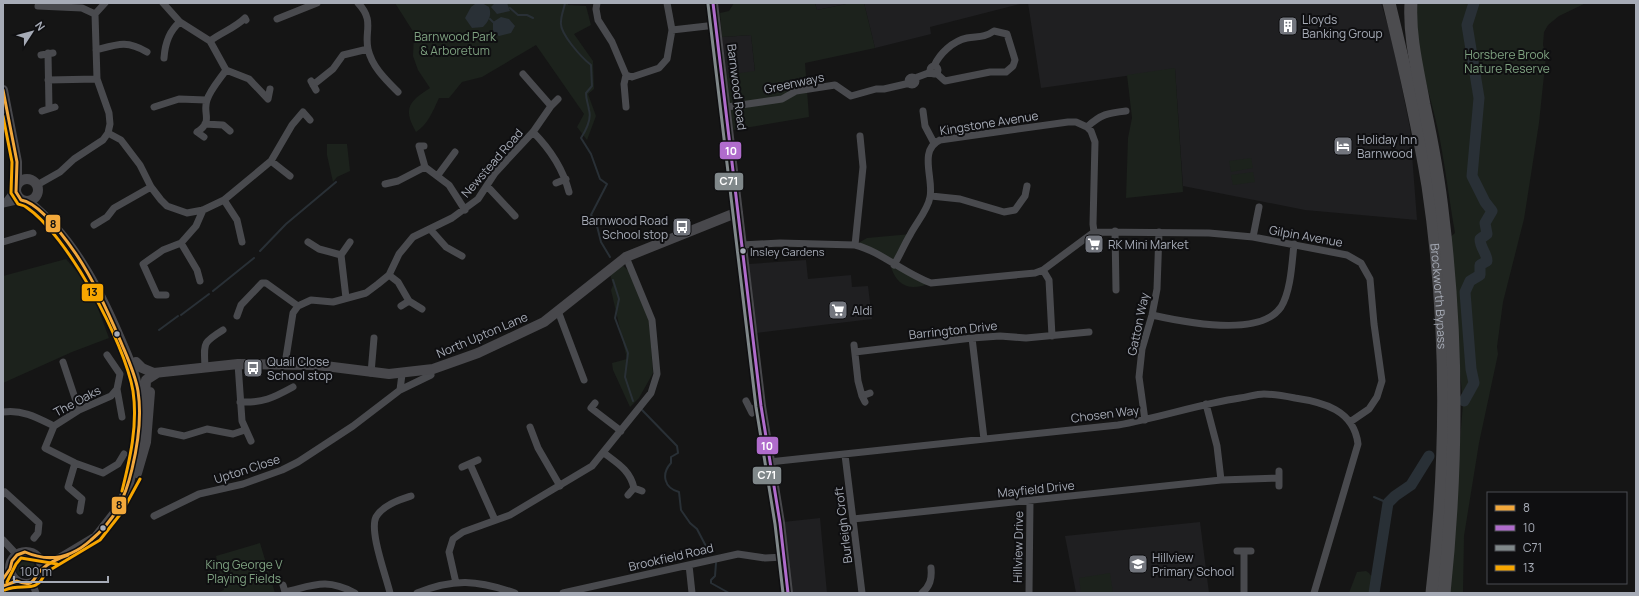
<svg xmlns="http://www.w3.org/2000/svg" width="1639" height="596" font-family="Manrope,sans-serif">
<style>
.built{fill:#1f1f21}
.green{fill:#1c221c}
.water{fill:#293036}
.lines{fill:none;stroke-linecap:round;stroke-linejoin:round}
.stream{stroke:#293036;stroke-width:2}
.river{stroke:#293036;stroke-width:11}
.street{stroke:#494a4e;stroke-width:7}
.secondary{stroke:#48484c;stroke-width:10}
.highway{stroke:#4c4c4f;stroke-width:13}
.bus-1-casing{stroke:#0f0f11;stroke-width:6}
.bus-2-casing{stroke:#0f0f11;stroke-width:6}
.bus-3-casing{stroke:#0f0f11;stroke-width:6}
.bus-4-casing{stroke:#0f0f11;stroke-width:6}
.bus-1{stroke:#f2a83b;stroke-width:3}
.bus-2{stroke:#b06ccc;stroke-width:3}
.bus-3{stroke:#80888a;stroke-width:3}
.bus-4{stroke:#f7a600;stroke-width:3}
.bus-dot{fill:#a6abb6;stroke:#0f0f11;stroke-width:1.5}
.labels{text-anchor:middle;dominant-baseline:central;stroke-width:4;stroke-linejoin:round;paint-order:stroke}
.bus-label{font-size:11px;fill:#a6abb6;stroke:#0f0f11;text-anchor:start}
.poi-label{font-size:12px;fill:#a6abb6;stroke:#0f0f11;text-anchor:start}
.park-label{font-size:12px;fill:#7ea180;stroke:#0f0f11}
.street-label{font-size:12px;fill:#a6abb6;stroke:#0f0f11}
.line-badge{stroke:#0f0f11;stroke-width:1.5}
.badge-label{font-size:11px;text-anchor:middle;font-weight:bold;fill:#fff}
.pale-badge-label{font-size:11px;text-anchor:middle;font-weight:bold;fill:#111}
</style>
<rect width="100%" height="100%" fill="#151515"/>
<path class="built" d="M815,3h36l-34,7z
M864,3h160l-94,24 1,7 -56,14z
M1028,3h353l11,36 18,89 7,92 -112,-10 -122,-24 -8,-117 -134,19z
M751,35l4,37 -29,3 -4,-38z
M806,260l2,19 43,-4 1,12 16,-1 4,33 -116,14 -7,-69z
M820,518l7,75h-36l-8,-71z
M1200,522l9,71h-133l-11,-57z"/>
<path class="green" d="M395,3h173v2l18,1 5,19 -17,9 19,27 1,28 -6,5 8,22 -9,24 -10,-13 7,-13 -48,-69 -54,32 -20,5 -13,16h-10c-6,13 -11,26 -23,34 -13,-23 -8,-30 14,-44l-12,-18 -5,-14 1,-23z
M734,3h81l2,7 34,-7h13l11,45 -70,15 4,54 -76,13 -7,-55 29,-4 -4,-36 -29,2 -2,-24 9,-2z
M1418,3h168l-27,13 -11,9 -4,7 -1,13 3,11 -7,67 -15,96 -21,83 -6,45 1,7 -19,89 -15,93 -1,56 1,1h-16l15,-190 -16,-163 8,-7c-6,-34 -10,-69 -17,-103 -8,-39 -27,-87 -20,-127z
M1175,68l8,124 -57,6 2,-60 4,-20 -5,-43z
M327,144h20l3,27 -13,6 -4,5 -6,-27z
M1251,158l2,10 -22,4 -2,-11z
M1253,172l2,10 -22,3 -2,-10z
M911,234l-18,32 38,17c-22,9 -35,3 -41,-19l-35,-19 12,-7z
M66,259l24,28 19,51 -37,14 -69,31v-107z
M620,263l10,9 19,47 4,54 -14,25 -9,9 -17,-37 -1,-7 15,-4 -16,-69 2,-5 -4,-14z
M260,543l15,50h-58l7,-3 -8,-34z
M15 567a10 10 0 1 1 20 0a10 10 0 1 1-20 0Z
M1366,571c9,5 6,13 5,22h-22l8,-21z
M1110,573l3,20h-32l-2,-15z"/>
<path class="water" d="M482,3l7,4c3,8 0,14 -6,20l-11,1 -7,-10 6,-11 4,-3z
M495,3h12l3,8 -13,3 -6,-7z
M501,17l8,2 6,7 -4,7 -12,3 -6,-4v-10z"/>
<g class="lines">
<path class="stream" d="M565,3c-1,6 -4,12 -4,19 -2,11 21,36 30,43l1,21 -6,7c0,7 2,10 3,17 3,9 -3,20 -8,28l10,16 9,25 7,5 -16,31 5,7 5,20 9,15
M510,8l8,7h9l6,3
M490,19l3,3
M260,251l26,-27 50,-42
M613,280l6,19 -4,19 13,35 -3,24 8,24
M213,291l41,-33
M181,315l28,-21
M159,330l19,-14
M642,410l35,36 1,7 -7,4v6c-10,11 -7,25 8,29l2,18 9,13 7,6 12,23
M1374,497l14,6
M716,563l-1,13 -4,4v3l18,10"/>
<path class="river" d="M1464,401l10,-18 -3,-14 -6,-77 5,-11 10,-6v-10l7,-4c0,-8 -7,-13 -7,-22l7,-5 -2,-11 7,-12 -7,-9 -13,-26 7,-78 -12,-73 7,-22
M1374,593l14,-90 7,-7 16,-11 18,-29"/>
<path class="street" d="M163,3l17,19 30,19 16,29 23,9 19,20 2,-10
M358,3c17,18 6,28 10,46 4,18 18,31 30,43
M597,3l-1,6 2,11 14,22 14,33 6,2 27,-9 8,-9 5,-29 -5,-27
M38,6l44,2 13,6
M277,19l40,-16
M672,30l44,-5
M210,41c12,-9 25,-13 35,-23l1,2
M96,50c22,-6 31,-10 51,2
M48,53l1,55
M41,55l12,-2
M164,58c1,-15 5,-27 16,-36
M934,66c6,-13 19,-25 33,-28 10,-2 17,0 27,-7l13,3 8,26 -2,6 -7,6h-16l-45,9 -9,-8
M930 70a4 4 0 1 1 8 0a4 4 0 1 1-8 0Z
M626,75l-2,9 2,23
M908 81a4 4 0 1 1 8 0a4 4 0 1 1-8 0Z
M915,78l16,-6
M48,80l49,-1
M311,81l5,9
M313,85l20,-16 10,-14 25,-6
M551,106l7,-7
M154,107l25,-8 27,1
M727,107l55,-8 14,-8 39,-6 16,11 25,-7h8l26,-6
M42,111l13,-4
M923,111l2,15 9,17
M205,124l18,1 7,6
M1087,127l4,4 4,11 -2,82 1,8
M533,132c17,17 30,37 36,60
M108,133l13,7 19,25 11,22 10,13 6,6 20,7 16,-3 21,-10 47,-39 21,-36 11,-13 7,8
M204,137l-7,-5c17,-11 5,-18 10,-32 3,-10 13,-21 19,-30
M424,146h-5l6,21 24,18 16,25
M271,161l19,15
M438,175l17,-23
M556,183l10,-4
M385,184l13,-3 27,-14
M37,185l23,-13 14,-13 29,-19 5,-7 2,-9 -1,-11 -12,-34 -2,-65 10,-11
M487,186l28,30
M931,196l29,3 44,13 11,-2 10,-14 2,-10
M224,200l13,20 5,22
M5,203l11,-15
M3,204l18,-4
M94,225l13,-8 7,-9 37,-21
M430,229l16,18 16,9
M1115,231l1,59
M1253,237l6,-30
M3,242l30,-9
M308,242l11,7 22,6 5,43
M181,243l16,27 3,11
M742,245l38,-2 75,2c25,6 50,29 76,38l104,-10 8,-3 51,-38 115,1 44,4 94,18 14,8 9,16 4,45 8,57 -5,16 -8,12 -19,13
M855,245l8,-78 -3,-31
M341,255l9,-13
M894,265c6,-10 10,-20 16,-30 6,-12 18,-25 20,-38 4,-18 -12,-47 10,-57l128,-18h8l11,5c14,-13 21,-14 39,-16
M1043,270l6,10 3,56
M389,275l9,7 11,19 13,8
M166,295h-9l-14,-31 20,-14 18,-7 15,-17 7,-16
M401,306l8,-5
M558,311l26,69
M1152,315c31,7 108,23 129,-8 10,-16 11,-45 13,-63
M237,316l4,-11 21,-22h4l32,23
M972,338l12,101
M854,345l4,36 4,15
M855,352l117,-14 28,-2 26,2 63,-6
M63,362l16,48
M238,364l4,57 9,20
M285,364l8,-51 5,-7 13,-6 22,2 33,-9 12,-9 11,-9 10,-21 14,-17 39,-19 26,-19 17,-26 38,-41 18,-26 -28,-32
M205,367c-1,-24 -3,-24 18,-37
M371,373l3,-35
M117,389l5,28
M400,390l31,-15
M746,401l6,12 2,-5 7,-2
M240,402c23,1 33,-4 53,-15
M865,402l-3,-6 8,-3
M595,403l-4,5 30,23
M1206,404l11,42 4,34
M3,412c19,-3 35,6 51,14l25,-16 32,-14 6,-7 3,-15 -13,-19
M1145,420l-6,-43 3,-28 10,-34 5,-26 2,-57
M54,426l-9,22 30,15 28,10 15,-9 6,-10
M530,427l8,21 22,38
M161,431l23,5 23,-7 26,5 12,-4
M604,453c13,10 26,17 30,35l8,3
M845,455l17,138
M769,462l349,-37c41,-7 81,-21 122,-27 8,-1 16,-4 24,-4 10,0 21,2 31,4 28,4 59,12 63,46l-44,149
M75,463l-7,24 14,12 -2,12
M470,464l25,56
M462,467l16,-7
M1279,486v-15
M3,494l2,-2 34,31 -1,10 -4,5
M628,495l6,-7
M154,516l45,-22 44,-10 39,-14 16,-8 55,-36 47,-36 2,-16
M853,519l368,-39 57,-2
M3,540l14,15
M1237,551h14
M689,565l3,28
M32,582l4,11
M456,583l-7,-31 4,-13 10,-7 47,-17 82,-49 59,-73 6,-19 -5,-54 -26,-63
M283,585l2,7c30,-7 41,-14 70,1
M390,593c-4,-17 -21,-62 -14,-76 7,-12 23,-17 35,-21
M417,593c37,-15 60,-13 98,0
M563,593l175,-39 27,4 19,-1
M922,593c8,-7 10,-14 9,-25
M1029,593l1,-92
M1244,593v-42"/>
<path class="secondary" d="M713,3l48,403 19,117 8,70
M3,90l14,72v22
M16 190a11 11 0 1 1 22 0a11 11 0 1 1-22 0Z
M27,201c45,35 72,88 94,140 7,16 15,34 17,52 4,34 -3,66 -11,99
M136,362l6,6 12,5 84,-9 79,1 72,9 44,-5 45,-16 66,-31 82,-65 112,-45
M145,400l1,-20 11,-7
M137,473l9,-31 4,-50
M10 568a16 16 0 1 1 32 0a16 16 0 1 1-32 0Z
M41,570l55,-33 22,-28 11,-23
M3,586l14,-5"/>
<g class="highway">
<path id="s1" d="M1389,3c15,61 29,122 39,183 20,134 20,273 4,407"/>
<path d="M1411,3c-2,34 7,68 13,102 8,37 15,75 19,113 15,125 14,251 1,375"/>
</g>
<defs>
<path id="bus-1" d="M3,90l14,72 -1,30 5,8c19,3 44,38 55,54 18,27 31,56 44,86 7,17 15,33 18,51 4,26 0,53 -6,78 -7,30 -17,51 -41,71 -20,18 -41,23 -66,12l-8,3 -5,6 -2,8 -7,10
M3,586l14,-5c18,8 16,-4 25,-12 7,-6 17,-11 26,-14"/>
<path id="bus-2" d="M713,3l48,403 19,117 8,70"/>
<path id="bus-3" d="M708,4l48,403 19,117 8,69"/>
<path id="bus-4" d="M3,116l9,46 -1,31 7,11c2,1 6,1 8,3 41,27 99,136 107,184 5,34 -3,68 -11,100
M7,582l9,-18 5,-6 36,6
M5,590c17,-8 32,5 40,-17l55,-33 22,-28 18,-33"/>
</defs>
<use href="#bus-1" class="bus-1-casing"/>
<use href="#bus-2" class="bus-2-casing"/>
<use href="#bus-3" class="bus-3-casing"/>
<use href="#bus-4" class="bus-4-casing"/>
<use href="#bus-1" class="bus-1"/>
<use href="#bus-2" class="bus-2"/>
<use href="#bus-3" class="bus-3"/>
<use href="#bus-4" class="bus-4"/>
</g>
<defs>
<symbol id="building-square" viewBox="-11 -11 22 22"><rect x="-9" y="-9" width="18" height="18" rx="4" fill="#73767e" stroke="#0f0f11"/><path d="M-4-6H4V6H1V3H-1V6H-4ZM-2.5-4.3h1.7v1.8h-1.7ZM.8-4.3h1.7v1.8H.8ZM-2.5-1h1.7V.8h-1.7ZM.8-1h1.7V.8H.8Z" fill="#fff"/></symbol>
<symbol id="hotel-square" viewBox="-11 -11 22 22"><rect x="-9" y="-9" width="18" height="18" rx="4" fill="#73767e" stroke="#0f0f11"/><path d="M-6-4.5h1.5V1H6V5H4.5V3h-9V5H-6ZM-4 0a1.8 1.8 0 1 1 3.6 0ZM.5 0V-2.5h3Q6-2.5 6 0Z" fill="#fff"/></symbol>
<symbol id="bus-square" viewBox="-11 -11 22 22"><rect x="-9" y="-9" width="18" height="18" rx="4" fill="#73767e" stroke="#0f0f11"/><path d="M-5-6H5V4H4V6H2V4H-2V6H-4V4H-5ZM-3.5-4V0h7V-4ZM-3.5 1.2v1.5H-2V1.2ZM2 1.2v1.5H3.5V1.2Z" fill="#fff"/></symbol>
<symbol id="supermarket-square" viewBox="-11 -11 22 22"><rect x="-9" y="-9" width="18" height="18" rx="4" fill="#73767e" stroke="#0f0f11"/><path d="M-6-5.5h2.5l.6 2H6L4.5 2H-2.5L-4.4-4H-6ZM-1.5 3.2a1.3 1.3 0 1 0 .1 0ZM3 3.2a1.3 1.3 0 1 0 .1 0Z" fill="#fff"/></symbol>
<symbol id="school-square" viewBox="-11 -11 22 22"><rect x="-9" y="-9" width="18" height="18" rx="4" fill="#73767e" stroke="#0f0f11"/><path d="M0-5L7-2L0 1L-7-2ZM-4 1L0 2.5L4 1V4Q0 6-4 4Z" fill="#fff"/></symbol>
</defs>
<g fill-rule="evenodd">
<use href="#building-square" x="1277" y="15" width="22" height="22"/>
<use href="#hotel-square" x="1332" y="135" width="22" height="22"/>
<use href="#bus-square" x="671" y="216" width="22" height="22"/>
<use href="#supermarket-square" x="1083" y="233" width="22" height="22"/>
<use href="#supermarket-square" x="827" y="299" width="22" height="22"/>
<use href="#bus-square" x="242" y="357" width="22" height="22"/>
<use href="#school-square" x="1127" y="553" width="22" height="22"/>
</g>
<g class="bus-dot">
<circle cx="743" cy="251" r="3.5"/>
<circle cx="117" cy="334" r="3.5"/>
<circle cx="103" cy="528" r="3.5"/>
</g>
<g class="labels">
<g class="bus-label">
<text x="750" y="251">Insley Gardens</text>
</g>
<g class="poi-label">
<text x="1302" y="19">Lloyds<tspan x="1302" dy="14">Banking Group</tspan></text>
<text x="1357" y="139">Holiday Inn<tspan x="1357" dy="14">Barnwood</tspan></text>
<text x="668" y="220" text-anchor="end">Barnwood Road<tspan x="668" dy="14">School stop</tspan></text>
<text x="1108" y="244">RK Mini Market</text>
<text x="852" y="310">Aldi</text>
<text x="267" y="361">Quail Close<tspan x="267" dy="14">School stop</tspan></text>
<text x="1152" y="557">Hillview<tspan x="1152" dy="14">Primary School</tspan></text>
</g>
<g class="park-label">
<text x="455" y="36">Barnwood Park<tspan x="455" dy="14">&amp; Arboretum</tspan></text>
<text x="1507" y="54">Horsbere Brook<tspan x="1507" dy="14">Nature Reserve</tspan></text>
<text x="244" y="564">King George V<tspan x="244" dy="14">Playing Fields</tspan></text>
</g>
<g class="street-label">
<text transform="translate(794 83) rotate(-12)">Greenways</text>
<text transform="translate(737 87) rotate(83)">Barnwood Road</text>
<text transform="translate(989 123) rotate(-9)">Kingstone Avenue</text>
<text transform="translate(492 163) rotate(-49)">Newstead Road</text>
<text transform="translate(1306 236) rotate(10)">Gilpin Avenue</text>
<text stroke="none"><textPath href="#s1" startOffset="298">Brockworth Bypass</textPath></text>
<text transform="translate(1138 324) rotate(-78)">Gatton Way</text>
<text transform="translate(953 330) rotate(-6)">Barrington Drive</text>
<text transform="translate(482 335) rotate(-23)">North Upton Lane</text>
<text transform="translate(77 401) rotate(-28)">The Oaks</text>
<text transform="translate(1105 414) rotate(-7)">Chosen Way</text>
<text transform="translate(247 469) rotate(-18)">Upton Close</text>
<text transform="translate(1036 489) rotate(-6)">Mayfield Drive</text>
<text transform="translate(843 525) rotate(-97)">Burleigh Croft</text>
<text transform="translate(1018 547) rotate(-89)">Hillview Drive</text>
<text transform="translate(671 557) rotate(-13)">Brookfield Road</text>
</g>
</g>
<g class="line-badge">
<rect x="719" y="141" width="23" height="19" rx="4" fill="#b06ccc"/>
<rect x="714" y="172" width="30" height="19" rx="4" fill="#80888a"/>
<rect x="45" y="214" width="16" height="19" rx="4" fill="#f2a83b"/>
<rect x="81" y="283" width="23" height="19" rx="4" fill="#f7a600"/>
<rect x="756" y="436" width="23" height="19" rx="4" fill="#b06ccc"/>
<rect x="752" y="466" width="30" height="19" rx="4" fill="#80888a"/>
<rect x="111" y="496" width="16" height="19" rx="4" fill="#f2a83b"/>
</g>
<g class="badge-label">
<text x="731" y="155">10</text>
<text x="729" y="185">C71</text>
<text x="767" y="450">10</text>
<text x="767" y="479">C71</text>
</g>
<g class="pale-badge-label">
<text x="53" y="228">8</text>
<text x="92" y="296">13</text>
<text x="119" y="509">8</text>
</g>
<rect width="1639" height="596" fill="none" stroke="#a6abb6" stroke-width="8"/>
<rect x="1487" y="492" width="140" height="92" fill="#0f0f11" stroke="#4b4d53"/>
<rect x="1495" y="505" width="20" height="6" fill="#f2a83b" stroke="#4b4d53"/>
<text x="1523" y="512" font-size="12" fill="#a6abb6">8</text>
<rect x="1495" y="525" width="20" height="6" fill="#b06ccc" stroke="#4b4d53"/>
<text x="1523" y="532" font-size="12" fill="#a6abb6">10</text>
<rect x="1495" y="545" width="20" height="6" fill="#80888a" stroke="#4b4d53"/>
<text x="1523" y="552" font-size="12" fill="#a6abb6">C71</text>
<rect x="1495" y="565" width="20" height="6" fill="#f7a600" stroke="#4b4d53"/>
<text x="1523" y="572" font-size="12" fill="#a6abb6">13</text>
<g transform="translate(32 32) rotate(54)" stroke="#0f0f11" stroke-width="3" paint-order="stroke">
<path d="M0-3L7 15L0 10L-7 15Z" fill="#a6abb6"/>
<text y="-6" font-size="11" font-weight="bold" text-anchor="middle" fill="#a6abb6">N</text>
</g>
<path d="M14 576v6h94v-6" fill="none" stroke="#a6abb6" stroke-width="2"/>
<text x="20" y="576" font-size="12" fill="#a6abb6" stroke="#0f0f11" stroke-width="3" paint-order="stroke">100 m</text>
</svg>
